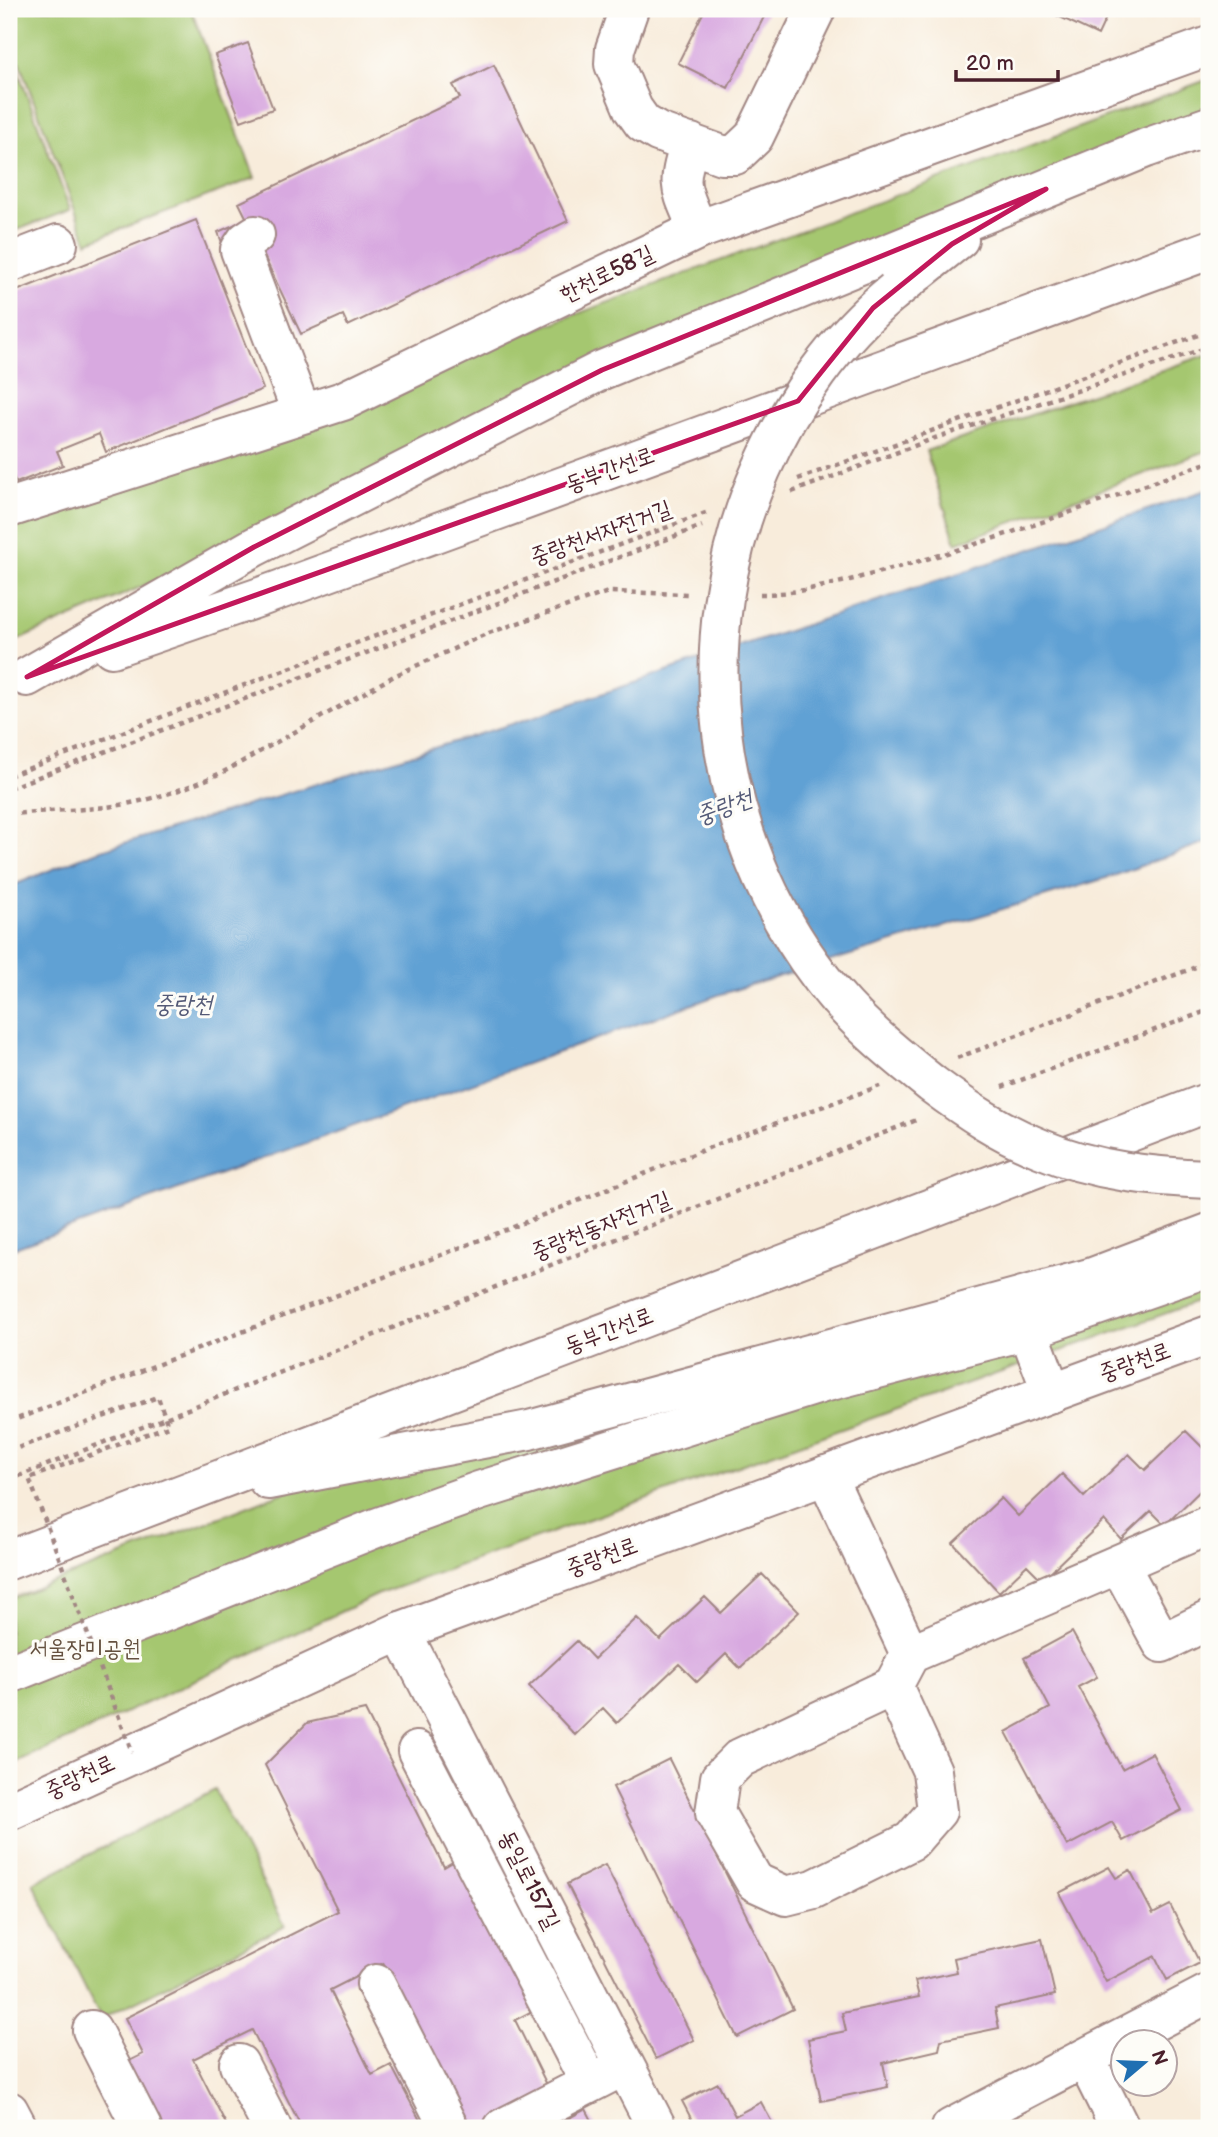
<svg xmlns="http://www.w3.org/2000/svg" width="1218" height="2137" font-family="'Balsamiq Sans','Poor Story',sans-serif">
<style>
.green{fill:#a5c770;stroke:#78734e;stroke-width:2}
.water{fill:#61a1d4;stroke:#566080;stroke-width:2}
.building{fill:#d8a9e0}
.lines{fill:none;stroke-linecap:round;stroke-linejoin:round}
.minor-casing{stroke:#a18683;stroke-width:42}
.major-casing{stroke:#a18683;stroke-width:42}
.highway-casing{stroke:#a18683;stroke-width:42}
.path{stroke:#a18683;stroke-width:4.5;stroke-dasharray:5 5;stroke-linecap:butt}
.minor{stroke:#fff;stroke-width:38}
.major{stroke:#fff;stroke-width:38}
.highway{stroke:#fff;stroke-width:38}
.highway-bridge-casing{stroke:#a18683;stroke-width:42;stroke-linecap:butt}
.path-bridge{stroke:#a18683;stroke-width:4.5;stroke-dasharray:5 5;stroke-linecap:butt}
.highway-bridge{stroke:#fff;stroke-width:38}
.marked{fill:none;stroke:#c2185b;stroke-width:5;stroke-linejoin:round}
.labels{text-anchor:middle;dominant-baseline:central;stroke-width:6;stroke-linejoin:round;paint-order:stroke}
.street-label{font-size:23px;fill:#4a1f2b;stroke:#fdfcf7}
.park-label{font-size:23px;fill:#655140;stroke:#fdfcf7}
.water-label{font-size:24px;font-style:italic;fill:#545a77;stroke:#fdfcf7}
</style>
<rect width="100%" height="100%" fill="#fdfcf7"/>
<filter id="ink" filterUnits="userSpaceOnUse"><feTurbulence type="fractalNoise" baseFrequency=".0143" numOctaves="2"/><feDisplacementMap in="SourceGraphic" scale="14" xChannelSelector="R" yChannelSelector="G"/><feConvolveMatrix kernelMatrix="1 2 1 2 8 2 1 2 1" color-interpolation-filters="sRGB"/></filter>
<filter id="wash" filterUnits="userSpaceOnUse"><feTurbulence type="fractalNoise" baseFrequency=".00686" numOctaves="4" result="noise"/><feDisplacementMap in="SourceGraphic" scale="28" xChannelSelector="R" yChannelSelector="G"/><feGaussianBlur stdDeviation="1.57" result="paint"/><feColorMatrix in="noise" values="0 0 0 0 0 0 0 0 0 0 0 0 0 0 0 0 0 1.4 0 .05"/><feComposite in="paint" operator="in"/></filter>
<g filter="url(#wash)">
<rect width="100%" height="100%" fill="#f8ecdb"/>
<path class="green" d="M9,9h182l64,169 -168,64 -78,-207z
M9,47l61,163 -61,23z
M1209,79v47l-1200,518v-139l334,-104z
M1209,354v96l-253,93 -30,-92z
M1209,1252v46l-830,296 -370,173v-168l281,-109z
M215,1790l70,136 -184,93 -68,-136z"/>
<path class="water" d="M1209,489v352l-93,34 -395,119 -712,256v-363l86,-35 420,-129z"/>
<g id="blocks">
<path class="building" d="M705,9h63l-40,79 -50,-25z
M1043,9h67l-12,26z
M248,43l25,66 -32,12 -26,-66z
M494,65l74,156 -220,105 -5,-11 -42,19 -37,-78 -8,3 11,101 -49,-128 29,-13 -8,-16 221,-105 -7,-13z
M196,220l67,169 -157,63 -7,-18 -42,17 6,14 -47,18 -7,-17v-172z
M1186,1431l23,23v28l-44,43 -14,-14 -30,28 -17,-19 -62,60 -15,-15 -28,27 -46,-49 48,-45 17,18 44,-42 22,23 45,-43 16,16z
M762,1574l37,38 -59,56 -14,-14 -29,28 -18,-18 -62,59 -14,-15 -28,27 -46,-49 48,-45 17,18 43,-41 23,22 45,-43 16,16z
M1072,1632l25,45 -19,10 44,82 30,-16 30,57 -59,31 -11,-19 -45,24 -61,-114 44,-24 -26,-50z
M365,1710l79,157 19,-11 77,151 -25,13 38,77 -63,31h-25l-82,-165 -53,27 42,85 19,-10 33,63h-122l-50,-98 -59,29 35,69h-80l-31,-61 26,-13 -18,-36 213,-107 -73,-146 42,-42z
M669,1759l124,250 -56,28 -124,-250z
M1209,1833v26h-1l-5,-25z
M605,1865l89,175 -38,19 -89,-175z
M1109,1867l7,11 14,-8 23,44 17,-9 30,58 -33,17 -12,-24 -49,26 -47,-89z
M1042,1939l13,56 -60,13 4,20 -58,12 -2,10 -56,13 5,24 -67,14 -13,-62 38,-8 -4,-18 77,-16 -4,-16 42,-9 -3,-14z
M718,2083l17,33 26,-14 14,26h-79l-14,-27z
M586,2109l10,19h-46z"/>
</g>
</g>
<g filter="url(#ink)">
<use href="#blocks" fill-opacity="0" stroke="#a18683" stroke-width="2"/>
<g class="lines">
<defs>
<path id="minor" d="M629,9l-14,40 -1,15 19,45 10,14 15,9 64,23h13l19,-18 62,-128
M691,143c-17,43 -9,47 7,87
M255,235l-9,6 -6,9 62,164
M9,263l49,-19
M9,508l334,-107 355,-171 511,-184
M1028,1330l24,63
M826,1475l84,179
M1119,1564l43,79 47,-23
M401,1631l256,497
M9,1674l367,-146 103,-37 344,-108 205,-53 181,-63
M893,1686l39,85 5,40 -26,30 -97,48 -28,7 -31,-14 -40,-69 5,-35 20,-20 153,-72 17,-32 299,-129
M417,1751l173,332
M376,1984l73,144
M92,2030l50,98
M1085,2058l35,70
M239,2064l33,64
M9,2111l9,17
M503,2128l111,-57
M951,2128l258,-135"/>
<path id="major" d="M9,1811l392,-180 808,-296"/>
<path id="highway" d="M894,291l65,-52
M112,648l151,-52 946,-346
M27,677l227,-130 348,-177 544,-222 63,-22
M268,1480l261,-50 564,-153 116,-44
M9,1560l1200,-458"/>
</defs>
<use href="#minor" class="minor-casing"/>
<use href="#major" class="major-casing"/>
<use href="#highway" class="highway-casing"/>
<path class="path" d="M798,479l411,-148
M792,492l143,-54 274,-91
M760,594c44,0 89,-14 131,-25 108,-29 213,-69 318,-107
M9,776l251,-97 448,-167
M9,788l693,-262
M9,815c32,-5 64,-4 97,-8 42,-5 85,-19 123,-38l165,-93 92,-42 122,-42 80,2
M957,1058l252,-96
M1002,1087l207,-77
M9,1422l502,-194 207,-84 162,-58
M9,1480l910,-361"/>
<use href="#minor" class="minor"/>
<use href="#major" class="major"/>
<use href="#highway" class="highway"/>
<defs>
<path id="highway-bridge" d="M894,291c-58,47 -103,111 -133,179 -74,167 -50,365 61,509 31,41 70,73 110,105 35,26 69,49 110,65 52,22 111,28 167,30"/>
</defs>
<use href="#highway-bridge" class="highway-bridge-casing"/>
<path class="path-bridge" d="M9,1451l149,-54 10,29 -139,52 103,274"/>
<use href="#highway-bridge" class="highway-bridge"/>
</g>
</g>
<path class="marked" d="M1046,189l-94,55 -79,64 -75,93 -771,276 227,-130 348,-177z"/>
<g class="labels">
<g class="street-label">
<text transform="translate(607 274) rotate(-26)">한천로58길</text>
<text transform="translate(610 470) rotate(-20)">동부간선로</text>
<text transform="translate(601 533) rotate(-20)">중랑천서자전거길</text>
<text transform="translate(601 1226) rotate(-22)">중랑천동자전거길</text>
<text transform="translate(609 1331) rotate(-21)">동부간선로</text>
<text transform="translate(1135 1362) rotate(-20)">중랑천로</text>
<text transform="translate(602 1557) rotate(-20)">중랑천로</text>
<text transform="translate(80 1777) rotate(-25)">중랑천로</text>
<text transform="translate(529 1880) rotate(63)">동일로157길</text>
</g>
<g class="park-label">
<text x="85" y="1649">서울장미공원</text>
</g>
<g class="water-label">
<text transform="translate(724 807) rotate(-20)">중랑천</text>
<text x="183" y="1004">중랑천</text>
</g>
</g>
<rect width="1218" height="2137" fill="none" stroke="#fdfcf7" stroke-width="35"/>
<g transform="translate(1144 2063) rotate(71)"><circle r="33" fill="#fdfcf7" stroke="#b5a4a5" stroke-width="2"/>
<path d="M0-5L12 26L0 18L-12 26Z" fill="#1f6fb2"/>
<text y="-10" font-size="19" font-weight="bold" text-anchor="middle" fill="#4a1f2b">N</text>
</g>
<path d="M956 70v10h102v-10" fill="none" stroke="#4a1f2b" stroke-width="3.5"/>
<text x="966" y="70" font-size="21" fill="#4a1f2b" stroke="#fdfcf7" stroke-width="5" paint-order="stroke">20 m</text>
</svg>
